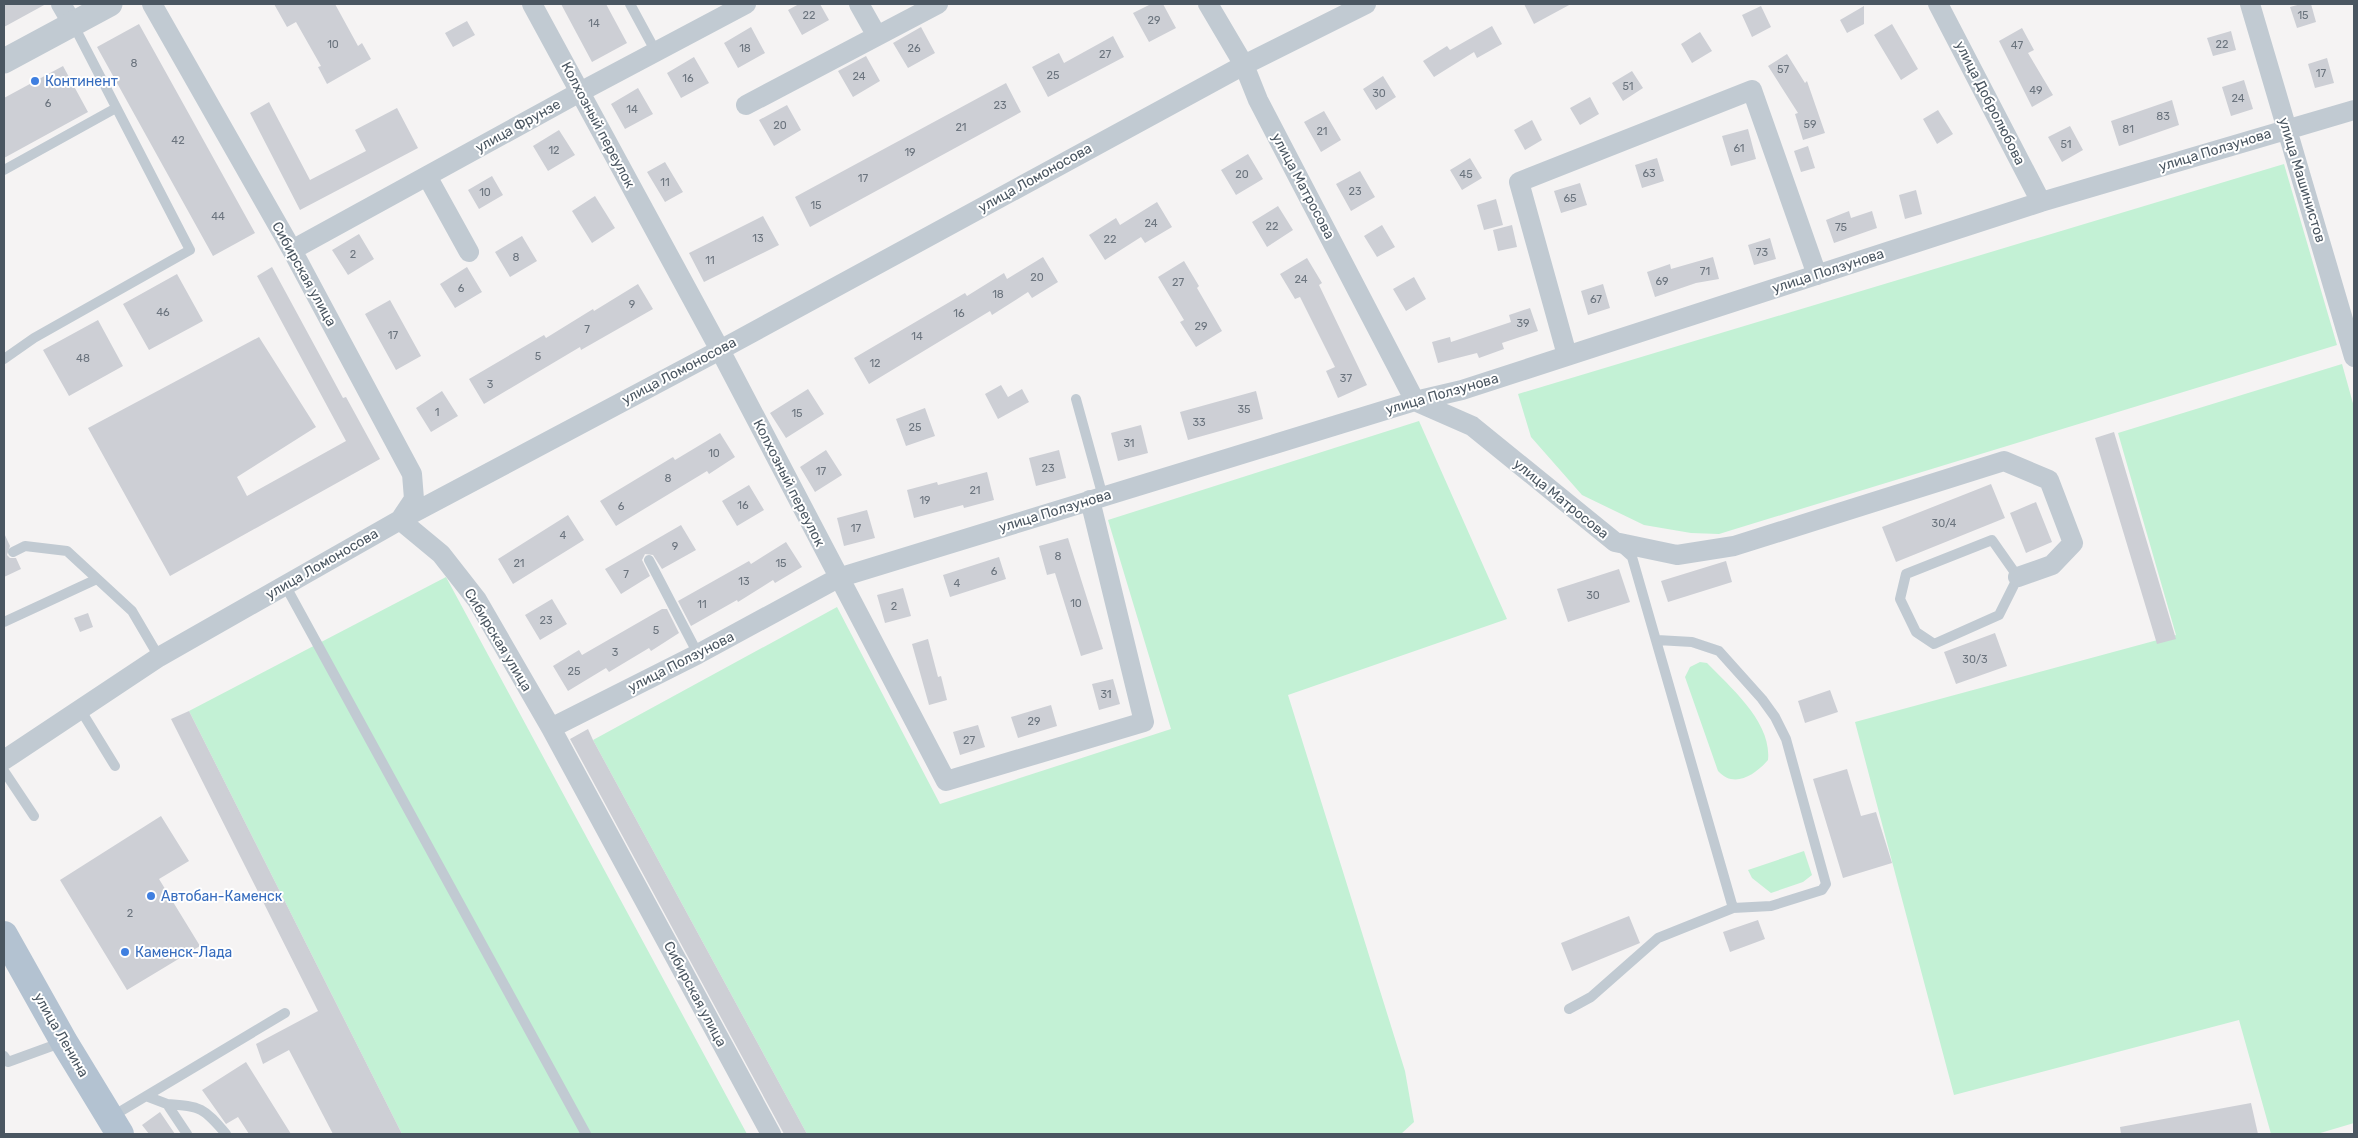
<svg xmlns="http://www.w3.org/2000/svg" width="2358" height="1138" font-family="Rubik,sans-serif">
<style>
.green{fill:#c3f1d5}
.building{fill:#cdcfd5}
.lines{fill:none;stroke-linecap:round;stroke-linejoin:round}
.service{stroke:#c1cad2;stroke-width:10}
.minor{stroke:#c1cad2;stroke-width:20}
.tertiary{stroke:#c1cad2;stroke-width:25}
.primary{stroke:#b3c2d1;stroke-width:28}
.shop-dot{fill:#3f7fe0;stroke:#fff;stroke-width:2}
.labels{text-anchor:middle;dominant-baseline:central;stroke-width:4;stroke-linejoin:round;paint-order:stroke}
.number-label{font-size:11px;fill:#6b747e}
.shop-label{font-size:14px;fill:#366cbe;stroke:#fff;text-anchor:start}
.street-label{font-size:14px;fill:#4a5661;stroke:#fff}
</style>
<rect width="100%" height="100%" fill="#f5f3f3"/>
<path class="green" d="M2284,164l53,181 -618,189 -28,-1 -47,-8 -62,-30 -51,-58 -13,-43z
M2342,364l12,43v716l-37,11h-46l-32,-114 -285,75 -99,-373 321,-87 -58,-202z
M1419,421l88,198 -219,76 117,376 9,51 -13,12h-594l-214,-394 244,-133 103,197 231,-75 -63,-209z
M446,577l301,557h-345l-213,-423z
M1700,662l7,1c24,25 65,59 61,97 -13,15 -34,29 -50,11l-33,-94 5,-10z
M1804,851l8,24 -9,7 -32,11 -19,-15 -4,-8z"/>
<path class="building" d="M4,4h42l-42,23z
M274,4h61l23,42 4,-3 9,16 -44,25 -9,-17 3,-1 -25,-44 -9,5z
M561,4h45l21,39 -35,19z
M799,4h21l9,16 -27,15 -14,-25z
M1151,4h12l13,24 -27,14 -16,-29z
M1524,4h47l-37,20z
M2301,4h10l5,18 -19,6 -7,-21z
M1761,6l10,21 -19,10 -10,-22z
M1864,6v18l-17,9 -7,-13z
M467,21l8,14 -22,12 -8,-14z
M139,24l116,209 -42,23 -116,-209z
M1892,24l26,45 -17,11 -27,-45z
M1492,26l10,18 -25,14 -3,-6 -40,25 -11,-16 24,-15 3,4z
M751,27l14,26 -27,15 -14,-25z
M921,27l14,26 -27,15 -15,-25z
M2022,28l12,22 -6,3 25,42 -21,12 -33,-66z
M2231,31l5,19 -23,6 -6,-18z
M1700,32l12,19 -20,12 -11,-19z
M1113,36l11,21 -76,40 -16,-30 27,-14 5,10z
M1787,54l18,29 2,-2 18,52 -22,7 -8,-26 3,-1 -30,-47z
M866,56l14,25 -27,16 -15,-26z
M694,57l15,26 -28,15 -14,-25z
M2327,58l7,25 -19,5 -7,-24z
M63,66l25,46 -84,46v-60z
M1632,71l11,17 -20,13 -11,-18z
M1383,76l13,21 -20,13 -13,-21z
M2244,80l9,29 -22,7 -9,-29z
M1006,83l15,29 -211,115 -15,-30z
M638,88l15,26 -28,15 -14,-25z
M1590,97l9,17 -19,11 -10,-17z
M2172,100l7,25 -60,21 -8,-25z
M269,102l41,78 56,-29 -11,-21 42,-22 21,40 -118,62 -50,-97z
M787,105l14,25 -27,16 -15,-26z
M1938,110l15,24 -16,10 -14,-25z
M1324,111l17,29 -20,12 -17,-30z
M1532,120l10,20 -17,10 -11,-20z
M2070,126l13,24 -21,12 -14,-25z
M1748,129l8,30 -25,7 -9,-30z
M559,130l16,25 -27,16 -15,-25z
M1808,146l7,22 -14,4 -7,-21z
M1248,154l15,25 -27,16 -15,-25z
M1470,158l12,20 -20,12 -12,-20z
M1657,158l7,23 -22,7 -7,-23z
M665,162l18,30 -18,10 -18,-30z
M1360,171l15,26 -24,14 -15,-27z
M492,176l11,19 -24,14 -11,-19z
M1580,183l7,22 -26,8 -7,-22z
M1916,190l6,24 -17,5 -6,-24z
M595,196l20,32 -23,15 -20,-32z
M1496,199l7,26 -19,5 -7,-25z
M1157,202l15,25 -27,16 -4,-6 -36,23 -16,-25 27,-17 4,7z
M1278,206l15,24 -26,17 -15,-25z
M1849,211l2,7 21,-7 5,17 -43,15 -8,-23z
M763,216l16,29 -75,37 -15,-29z
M1382,225l13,22 -18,10 -13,-21z
M1512,225l5,22 -19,4 -5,-21z
M359,234l15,25 -26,16 -16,-25z
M522,236l15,25 -27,16 -15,-25z
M1770,238l6,21 -22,6 -6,-20z
M1043,257l15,25 -26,16 -4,-6 -36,23 -2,-4 -121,73 -15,-26 111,-65 2,3 37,-23 3,6z
M1713,257l6,22 -23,4 -41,14 -8,-25 23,-8 1,5z
M1307,258l15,25 -3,2 48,100 -29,13 -12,-27 9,-4 -35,-70 -5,2 -15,-25z
M1184,261l15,25 -2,2 25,43 -26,16 -16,-25 4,-2 -26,-43z
M272,267l71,131 3,-1 34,62 -210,117 -82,-148 171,-91 57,90 -79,50 10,19 99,-55 -89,-165z
M467,267l15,25 -27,16 -15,-24z
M177,274l26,47 -54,29 -26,-46z
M1414,277l12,22 -20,12 -13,-22z
M638,284l15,25 -72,41 -1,-3 -96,57 -15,-25 75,-44 2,3 47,-29 1,2z
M1603,284l7,24 -22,7 -7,-24z
M390,300l31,56 -25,14 -31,-56z
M1530,308l8,23 -36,12 2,6 -25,9 -2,-5 -39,10 -6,-21 18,-5 1,5 60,-20 -2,-7z
M98,320l25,46 -54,30 -26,-46z
M1001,385l7,12 14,-8 7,13 -31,17 -13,-25z
M808,389l16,25 -38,24 -16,-25z
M442,391l16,25 -27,16 -15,-24z
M1256,391l7,28 -75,21 -8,-28z
M925,408l10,28 -29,10 -10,-27z
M1141,425l7,28 -30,8 -7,-28z
M2114,432l62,207 -19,5 -62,-206z
M720,433l15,24 -26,17 -2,-3 -91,55 -16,-25 73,-44 2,3z
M826,450l16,25 -27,17 -15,-25z
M1059,450l7,28 -30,8 -7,-28z
M987,472l7,28 -30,8 -1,-3 -49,13 -7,-28 30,-8 1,3z
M1991,484l14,34 -109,44 -14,-35z
M749,485l15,25 -27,16 -15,-25z
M2036,502l16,40 -26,11 -16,-40z
M867,510l8,28 -31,8 -7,-28z
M568,515l16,25 -71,44 -15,-25z
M681,525l15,25 -34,19 -9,-14 -8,-1 -3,6 8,16 -29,18 -16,-25z
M4,533l6,13 -3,9 3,3h6l5,11 -17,8z
M1068,538l35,111 -22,7 -26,-83 -8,2 -8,-29z
M786,542l16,25 -27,16 -2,-3 -35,22 -1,-2 -46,26 -13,-25 71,-40 2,3z
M999,557l7,22 -56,18 -7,-22z
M1726,561l6,21 -64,20 -7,-21z
M1619,569l11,33 -62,20 -11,-33z
M903,588l8,28 -26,7 -8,-28z
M552,599l15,25 -27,16 -15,-25z
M662,609h5l12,24 -28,18 -2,-3 -40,24 -3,-4 -38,23 -15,-25 26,-16 3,5z
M88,613l5,14 -13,5 -6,-14z
M1995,633l12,33 -51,18 -12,-32z
M928,639l10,38 3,-1 6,24 -18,5 -17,-61z
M1113,679l7,25 -21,6 -7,-26z
M1830,690l8,22 -33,11 -7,-22z
M1051,705l6,21 -39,12 -7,-21z
M189,711l213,423h-69l-44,-84 -26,14 -7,-20 62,-33 -147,-292z
M978,725l7,22 -25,8 -7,-23z
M588,729l5,11 214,394h-23l-214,-395z
M1847,769l14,47 15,-4 16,51 -49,15 -30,-99z
M161,816l28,45 -30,18 41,67 -73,44 -67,-110z
M1629,916l11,27 -68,28 -11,-28z
M1758,920l7,19 -35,13 -7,-20z
M246,1062l45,72h-42l-11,-17 -12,7 -24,-34z
M2251,1103l7,31h-137l-1,-7z
M160,1112l15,22h-26l-7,-9z"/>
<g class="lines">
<path class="service" d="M630,4l26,48
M4,170l112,-62
M4,359l30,-21 156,-88 -117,-226
M1076,399l27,98
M1992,540l26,37 -19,38 -65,29 -18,-12 -16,-33 6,-25z
M1622,548l10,9 101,351
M13,552l12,-6 42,5 65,60 27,46
M649,560l49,94
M285,585l301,549
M4,622l93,-43
M80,709l35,57
M4,771l30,45
M1569,1009l22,-12 67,-59 75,-30 38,-2 51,-16 4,-6 -40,-145 -11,-22 -13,-18 -43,-48 -27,-9 -35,-2
M4,1056l4,6 55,-20
M146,1096l21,8 20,30
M167,1104c34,2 37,4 59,30
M111,1117l174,-104"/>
<path class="minor" d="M61,4l11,19
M152,4l140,246 120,224 2,25 -14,21 41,34 36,46 74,128 220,406
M532,4l188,346 226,431 198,-59 -54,-222
M859,4l18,32
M1208,4l36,61 14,35 157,301 57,25 143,116 62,13 57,-9 270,-85 45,19 24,63 -21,22 -34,12
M1938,4l103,198
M2250,4l104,353
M746,105l192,-101
M427,176l42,76
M292,250l288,-158 166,-88
M1567,355l-48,-173 233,-92 65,185
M551,728l147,-74 140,-76 577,-177 47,-11 579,-188 313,-92
M4,760l155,-103 241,-137 320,-170 524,-285 122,-61"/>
<path class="tertiary" d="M4,61l106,-57"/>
<path class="primary" d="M4,935l60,107 56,92"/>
</g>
<g class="shop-dot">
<circle cx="35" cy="81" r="5"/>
<circle cx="151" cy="896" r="5"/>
<circle cx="125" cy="952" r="5"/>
</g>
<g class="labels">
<g class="number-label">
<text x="809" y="15">22</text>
<text x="2303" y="15">15</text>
<text x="1154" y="20">29</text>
<text x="594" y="23">14</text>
<text x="333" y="44">10</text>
<text x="2222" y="44">22</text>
<text x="2017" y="45">47</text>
<text x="745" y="48">18</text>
<text x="914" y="48">26</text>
<text x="1105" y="54">27</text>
<text x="134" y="63">8</text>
<text x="1783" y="69">57</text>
<text x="2321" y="73">17</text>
<text x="1053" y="75">25</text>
<text x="859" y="76">24</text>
<text x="688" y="78">16</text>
<text x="1628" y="86">51</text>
<text x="2036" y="90">49</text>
<text x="1379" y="93">30</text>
<text x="2238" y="98">24</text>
<text x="48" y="103">6</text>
<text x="1000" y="105">23</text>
<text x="632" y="109">14</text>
<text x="2163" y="116">83</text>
<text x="1810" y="124">59</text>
<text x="780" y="125">20</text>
<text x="961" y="127">21</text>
<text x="2128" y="129">81</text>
<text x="1322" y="131">21</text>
<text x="178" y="140">42</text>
<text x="2066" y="144">51</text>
<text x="1739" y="148">61</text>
<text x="554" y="150">12</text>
<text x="910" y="152">19</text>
<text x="1649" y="173">63</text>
<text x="1242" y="174">20</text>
<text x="1466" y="174">45</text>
<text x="863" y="178">17</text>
<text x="665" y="182">11</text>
<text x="1355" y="191">23</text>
<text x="485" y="192">10</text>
<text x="1570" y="198">65</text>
<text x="816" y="205">15</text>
<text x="218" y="216">44</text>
<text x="1151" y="223">24</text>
<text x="1272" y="226">22</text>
<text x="1841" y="227">75</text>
<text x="758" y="238">13</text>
<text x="1110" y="239">22</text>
<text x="1762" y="252">73</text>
<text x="353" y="254">2</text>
<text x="516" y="257">8</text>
<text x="710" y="260">11</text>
<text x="1705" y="271">71</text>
<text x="1037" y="277">20</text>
<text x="1301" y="279">24</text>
<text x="1662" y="281">69</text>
<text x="1178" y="282">27</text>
<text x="461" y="288">6</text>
<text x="998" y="294">18</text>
<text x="1596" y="299">67</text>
<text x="632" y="304">9</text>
<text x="163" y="312">46</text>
<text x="959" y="313">16</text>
<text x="1523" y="323">39</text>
<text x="1201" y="326">29</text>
<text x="587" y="329">7</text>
<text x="393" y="335">17</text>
<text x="917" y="336">14</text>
<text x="538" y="356">5</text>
<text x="83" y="358">48</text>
<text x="875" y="363">12</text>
<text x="1346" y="378">37</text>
<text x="490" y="384">3</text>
<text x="1244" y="409">35</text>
<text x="437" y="412">1</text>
<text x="797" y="413">15</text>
<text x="1199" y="422">33</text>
<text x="915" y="427">25</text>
<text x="1129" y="443">31</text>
<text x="714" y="453">10</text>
<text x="1048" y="468">23</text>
<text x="821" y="471">17</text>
<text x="668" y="478">8</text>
<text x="975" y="490">21</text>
<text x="925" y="500">19</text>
<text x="743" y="505">16</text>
<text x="621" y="506">6</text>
<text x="1944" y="523">30/4</text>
<text x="856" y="528">17</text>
<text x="563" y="535">4</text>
<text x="675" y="546">9</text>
<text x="1058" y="556">8</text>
<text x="519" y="563">21</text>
<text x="781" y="563">15</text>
<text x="994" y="571">6</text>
<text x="626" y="574">7</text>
<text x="744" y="581">13</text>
<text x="957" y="583">4</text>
<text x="1593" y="595">30</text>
<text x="1076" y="603">10</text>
<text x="702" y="604">11</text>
<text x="894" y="606">2</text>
<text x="546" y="620">23</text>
<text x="656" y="630">5</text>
<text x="615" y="652">3</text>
<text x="1975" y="659">30/3</text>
<text x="574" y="671">25</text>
<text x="1106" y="694">31</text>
<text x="1034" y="721">29</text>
<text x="969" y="740">27</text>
<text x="130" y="913">2</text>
</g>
<g class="shop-label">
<text x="45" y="81">Континент</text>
<text x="161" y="896">Автобан-Каменск</text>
<text x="135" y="952">Каменск-Лада</text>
</g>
<g class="street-label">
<text transform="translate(1990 103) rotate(63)">улица Добролюбова</text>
<text transform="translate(598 125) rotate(62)">Колхозный переулок</text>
<text transform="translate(518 126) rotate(-29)">улица Фрунзе</text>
<text transform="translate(2215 150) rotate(-17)">улица Ползунова</text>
<text transform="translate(1035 178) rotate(-29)">улица Ломоносова</text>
<text transform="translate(2302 180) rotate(73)">улица Машинистов</text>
<text transform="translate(1303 186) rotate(62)">улица Матросова</text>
<text transform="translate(1828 271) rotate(-18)">улица Ползунова</text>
<text transform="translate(304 274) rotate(61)">Сибирская улица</text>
<text transform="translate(679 371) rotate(-28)">улица Ломоносова</text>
<text transform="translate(1442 394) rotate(-16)">улица Ползунова</text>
<text transform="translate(789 483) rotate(63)">Колхозный переулок</text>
<text transform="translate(1561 499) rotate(39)">улица Матросова</text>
<text transform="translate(1055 511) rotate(-17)">улица Ползунова</text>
<text transform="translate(322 564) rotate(-30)">улица Ломоносова</text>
<text transform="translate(498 640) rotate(59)">Сибирская улица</text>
<text transform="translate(681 662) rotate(-27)">улица Ползунова</text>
<text transform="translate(695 994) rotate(62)">Сибирская улица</text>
<text transform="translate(61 1035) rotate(60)">улица Ленина</text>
</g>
</g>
<rect width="2358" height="1138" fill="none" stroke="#4a5661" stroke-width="10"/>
</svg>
